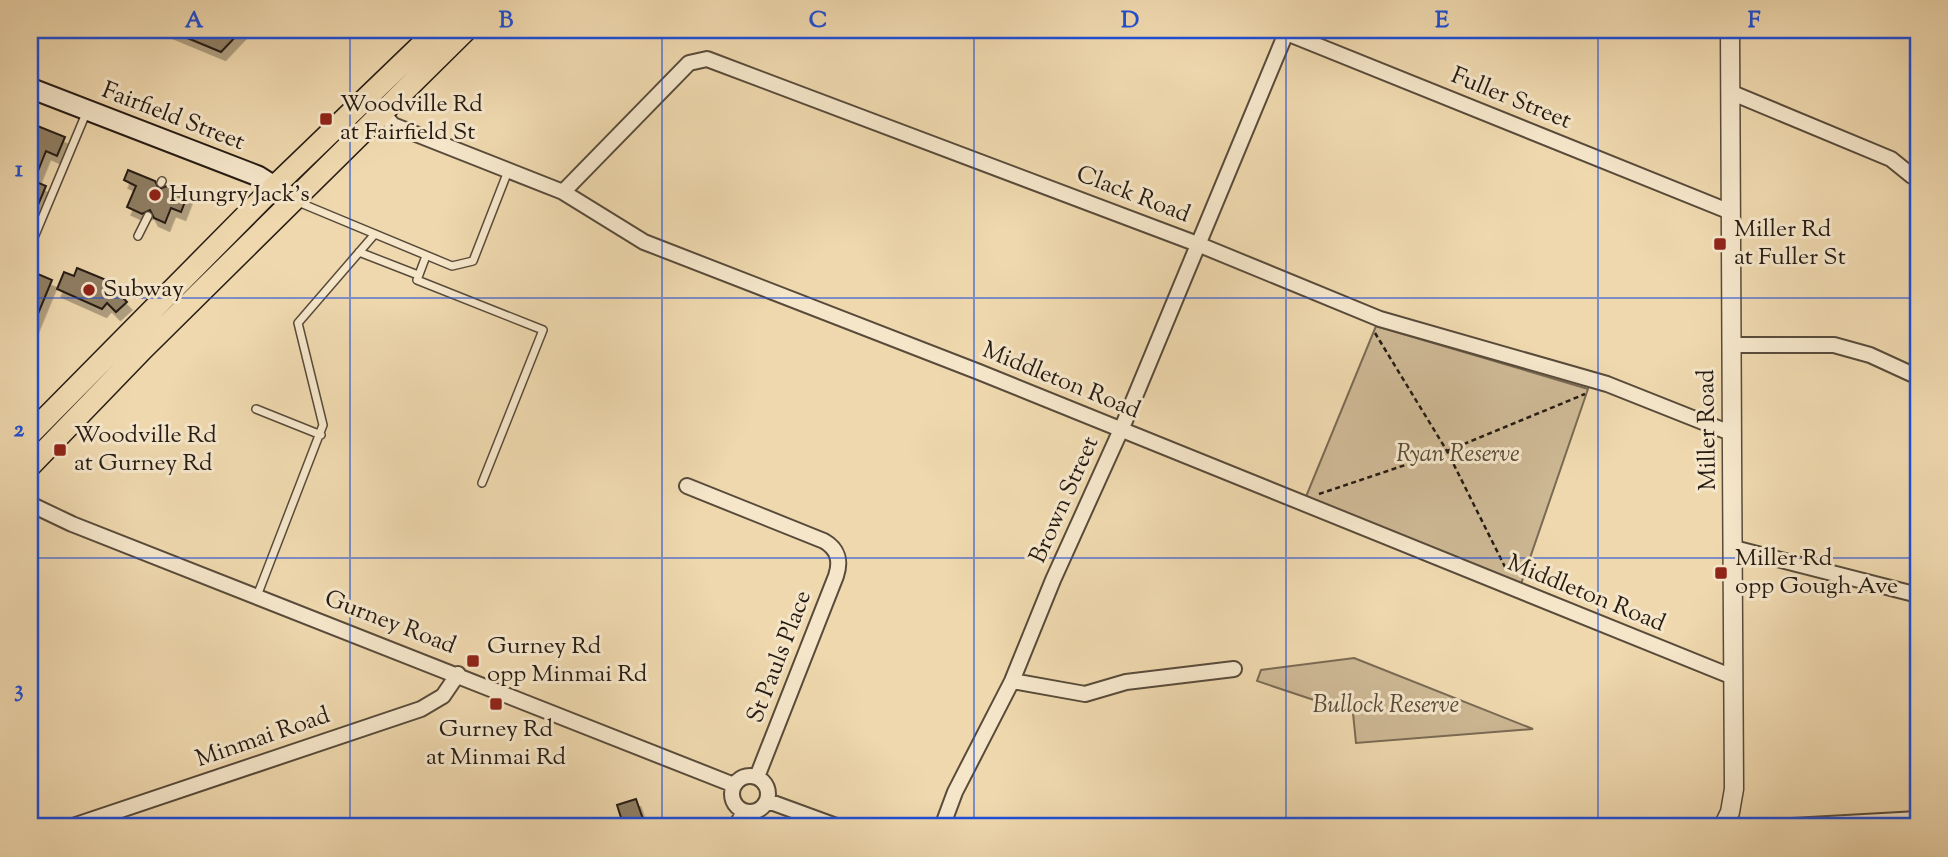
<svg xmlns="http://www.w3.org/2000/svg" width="1948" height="857" font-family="'Sorts Mill Goudy',serif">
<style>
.green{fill:#cdb894;stroke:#7a6a54;stroke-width:2}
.building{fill:#8f7e64;stroke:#261c14;stroke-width:2;filter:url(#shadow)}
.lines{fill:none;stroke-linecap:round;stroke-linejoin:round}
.service-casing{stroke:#584b3a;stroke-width:10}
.minor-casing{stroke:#584b3a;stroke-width:18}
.tertiary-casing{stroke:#584b3a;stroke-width:21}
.secondary-casing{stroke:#261c14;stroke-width:23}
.primary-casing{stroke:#261c14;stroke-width:24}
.path{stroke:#261c14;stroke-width:2.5;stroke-dasharray:5 3.5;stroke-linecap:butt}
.service{stroke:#f5e6ca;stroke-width:7}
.minor{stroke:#f5e6ca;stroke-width:14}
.tertiary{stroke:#f5e6ca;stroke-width:18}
.secondary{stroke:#f5e6ca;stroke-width:19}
.primary{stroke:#efd8ae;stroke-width:21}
.grid{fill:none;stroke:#1d4ed8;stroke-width:2;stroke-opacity:0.55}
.poi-dot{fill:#8f2418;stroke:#f5e6ca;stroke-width:2.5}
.labels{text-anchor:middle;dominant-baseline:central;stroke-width:6;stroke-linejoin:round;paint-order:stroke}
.street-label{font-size:24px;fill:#261c14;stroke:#f5e6ca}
.poi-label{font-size:24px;fill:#261c14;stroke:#f5e6ca;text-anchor:start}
.park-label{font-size:24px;font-style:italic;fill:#584b3a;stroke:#f5e6ca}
.neatline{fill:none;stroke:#1d4ed8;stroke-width:2.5}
.grid-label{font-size:23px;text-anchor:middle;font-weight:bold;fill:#1d4ed8}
</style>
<defs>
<filter id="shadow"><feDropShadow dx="4.5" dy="8" stdDeviation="0" flood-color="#0004"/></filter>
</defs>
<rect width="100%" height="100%" fill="#efd8ae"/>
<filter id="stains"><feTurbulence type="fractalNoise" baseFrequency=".00286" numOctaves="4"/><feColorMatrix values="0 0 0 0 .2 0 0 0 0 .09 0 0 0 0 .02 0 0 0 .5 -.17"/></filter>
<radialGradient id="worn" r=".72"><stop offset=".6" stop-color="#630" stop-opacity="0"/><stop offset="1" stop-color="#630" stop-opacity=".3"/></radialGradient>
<path class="green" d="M1376,326l212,63 -68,198 -215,-88z
M1354,658l179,71 -177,14 -3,-30 -96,-32 4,-11z"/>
<path class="building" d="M168,30h74l-21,22z
M30,123l35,14 -8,19 -11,-5 -12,30 12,5 -16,38z
M128,170l27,11 4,8 8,-3 21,8 -7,18 -10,-4 -6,15 -11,-5 -4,-8 -8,4 -15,-7 9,-21 -12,-6z
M77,268l39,16 -2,5 13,13 -11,10 -9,-9 -5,6 -45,-20 7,-17 10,4z
M33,272l19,8 -22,53v-54z
M636,799l8,23 -20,5 -7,-22z"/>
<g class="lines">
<defs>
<path id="service" d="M161,183l1,-2
M298,202l154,64 21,-5 35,-90
M138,236l10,-20
M30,247l57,-136
M359,252l59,23
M426,256l-9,24 126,50 -61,153
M256,409l65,26
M257,596l66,-171 -25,-102 76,-88"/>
<path id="minor" d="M1279,30l449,181
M1730,92l161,67 21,17
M381,111l12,14 170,67 81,50 335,130 754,305
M563,192l126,-129 18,-4 493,186 180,74 227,65 126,50
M1732,345h102l36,10 48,22
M687,486l137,55c14,8 17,20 12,35l-79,201
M30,504l42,20 662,261
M1734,548l184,47
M1012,681l73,13 41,-12 108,-13
M732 794a18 18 0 1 1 36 0a18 18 0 1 1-36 0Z
M768,801l71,26
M1726,823l19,4
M70,827l351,-118 22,-13 15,-22
M736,827l8,-16
M942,827l13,-35 57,-111 41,-101 71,-157 162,-390
M1772,827l146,-8"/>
<path id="tertiary" d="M1723,827l7,-15 4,-23c-1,-253 -4,-506 -4,-759"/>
<path id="secondary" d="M30,88l228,88 30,19"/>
<path id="primary" d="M30,434l245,-248 162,-156
M30,466l114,-118 322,-318"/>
</defs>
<use href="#service" class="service-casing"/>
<use href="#minor" class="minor-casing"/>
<use href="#tertiary" class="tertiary-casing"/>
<use href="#secondary" class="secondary-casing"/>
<use href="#primary" class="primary-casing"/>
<path class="path" d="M1375,333l72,118 59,118
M1319,494l128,-43 138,-57"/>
<use href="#service" class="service"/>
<use href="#minor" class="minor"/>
<use href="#tertiary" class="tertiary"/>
<use href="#secondary" class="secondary"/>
<use href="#primary" class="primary"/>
</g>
<path class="grid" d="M350,30v797M662,30v797M974,30v797M1286,30v797M1598,30v797M30,298h1888M30,558h1888"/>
<g class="poi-dot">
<rect x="319" y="112" width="14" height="14" rx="3.5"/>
<circle cx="155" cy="195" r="7"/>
<rect x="1713" y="237" width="14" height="14" rx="3.5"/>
<circle cx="89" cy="290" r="7"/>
<rect x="53" y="443" width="14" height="14" rx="3.5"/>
<rect x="1714" y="566" width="14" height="14" rx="3.5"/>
<rect x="466" y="654" width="14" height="14" rx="3.5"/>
<rect x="489" y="697" width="14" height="14" rx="3.5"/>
</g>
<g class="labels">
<g class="street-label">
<text transform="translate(1511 99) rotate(22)">Fuller Street</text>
<text transform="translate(173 117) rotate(21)">Fairfield Street</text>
<text transform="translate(1133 195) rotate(21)">Clack Road</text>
<text transform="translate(1061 381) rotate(22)">Middleton Road</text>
<text transform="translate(1708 430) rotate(-91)">Miller Road</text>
<text transform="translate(1065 500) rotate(-66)">Brown Street</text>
<text transform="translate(1586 594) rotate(22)">Middleton Road</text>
<text transform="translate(390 623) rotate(21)">Gurney Road</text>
<text transform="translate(780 657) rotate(-69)">St Pauls Place</text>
<text transform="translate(263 738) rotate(-19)">Minmai Road</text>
</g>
<g class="poi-label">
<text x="340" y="105">Woodville Rd<tspan x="340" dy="28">at Fairfield St</tspan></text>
<text x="169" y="195">Hungry Jack's</text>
<text x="1734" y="230">Miller Rd<tspan x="1734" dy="28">at Fuller St</tspan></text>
<text x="103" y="290">Subway</text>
<text x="74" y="436">Woodville Rd<tspan x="74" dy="28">at Gurney Rd</tspan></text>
<text x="1735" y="559">Miller Rd<tspan x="1735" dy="28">opp Gough Ave</tspan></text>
<text x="487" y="647">Gurney Rd<tspan x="487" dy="28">opp Minmai Rd</tspan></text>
<text x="496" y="730" text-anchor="middle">Gurney Rd<tspan x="496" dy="28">at Minmai Rd</tspan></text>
</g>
<g class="park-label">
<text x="1458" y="455">Ryan Reserve</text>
<text x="1386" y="706">Bullock Reserve</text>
</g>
</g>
<rect width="1948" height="857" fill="none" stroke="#efd8ae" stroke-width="77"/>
<rect x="38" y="38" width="1872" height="780" class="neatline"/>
<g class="grid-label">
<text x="194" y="27">A</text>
<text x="506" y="27">B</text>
<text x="818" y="27">C</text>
<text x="1130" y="27">D</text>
<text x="1442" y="27">E</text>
<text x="1754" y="27">F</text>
<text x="19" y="176">1</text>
<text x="19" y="436">2</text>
<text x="19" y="696">3</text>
</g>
<rect width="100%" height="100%" filter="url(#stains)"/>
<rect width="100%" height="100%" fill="url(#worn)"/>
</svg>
